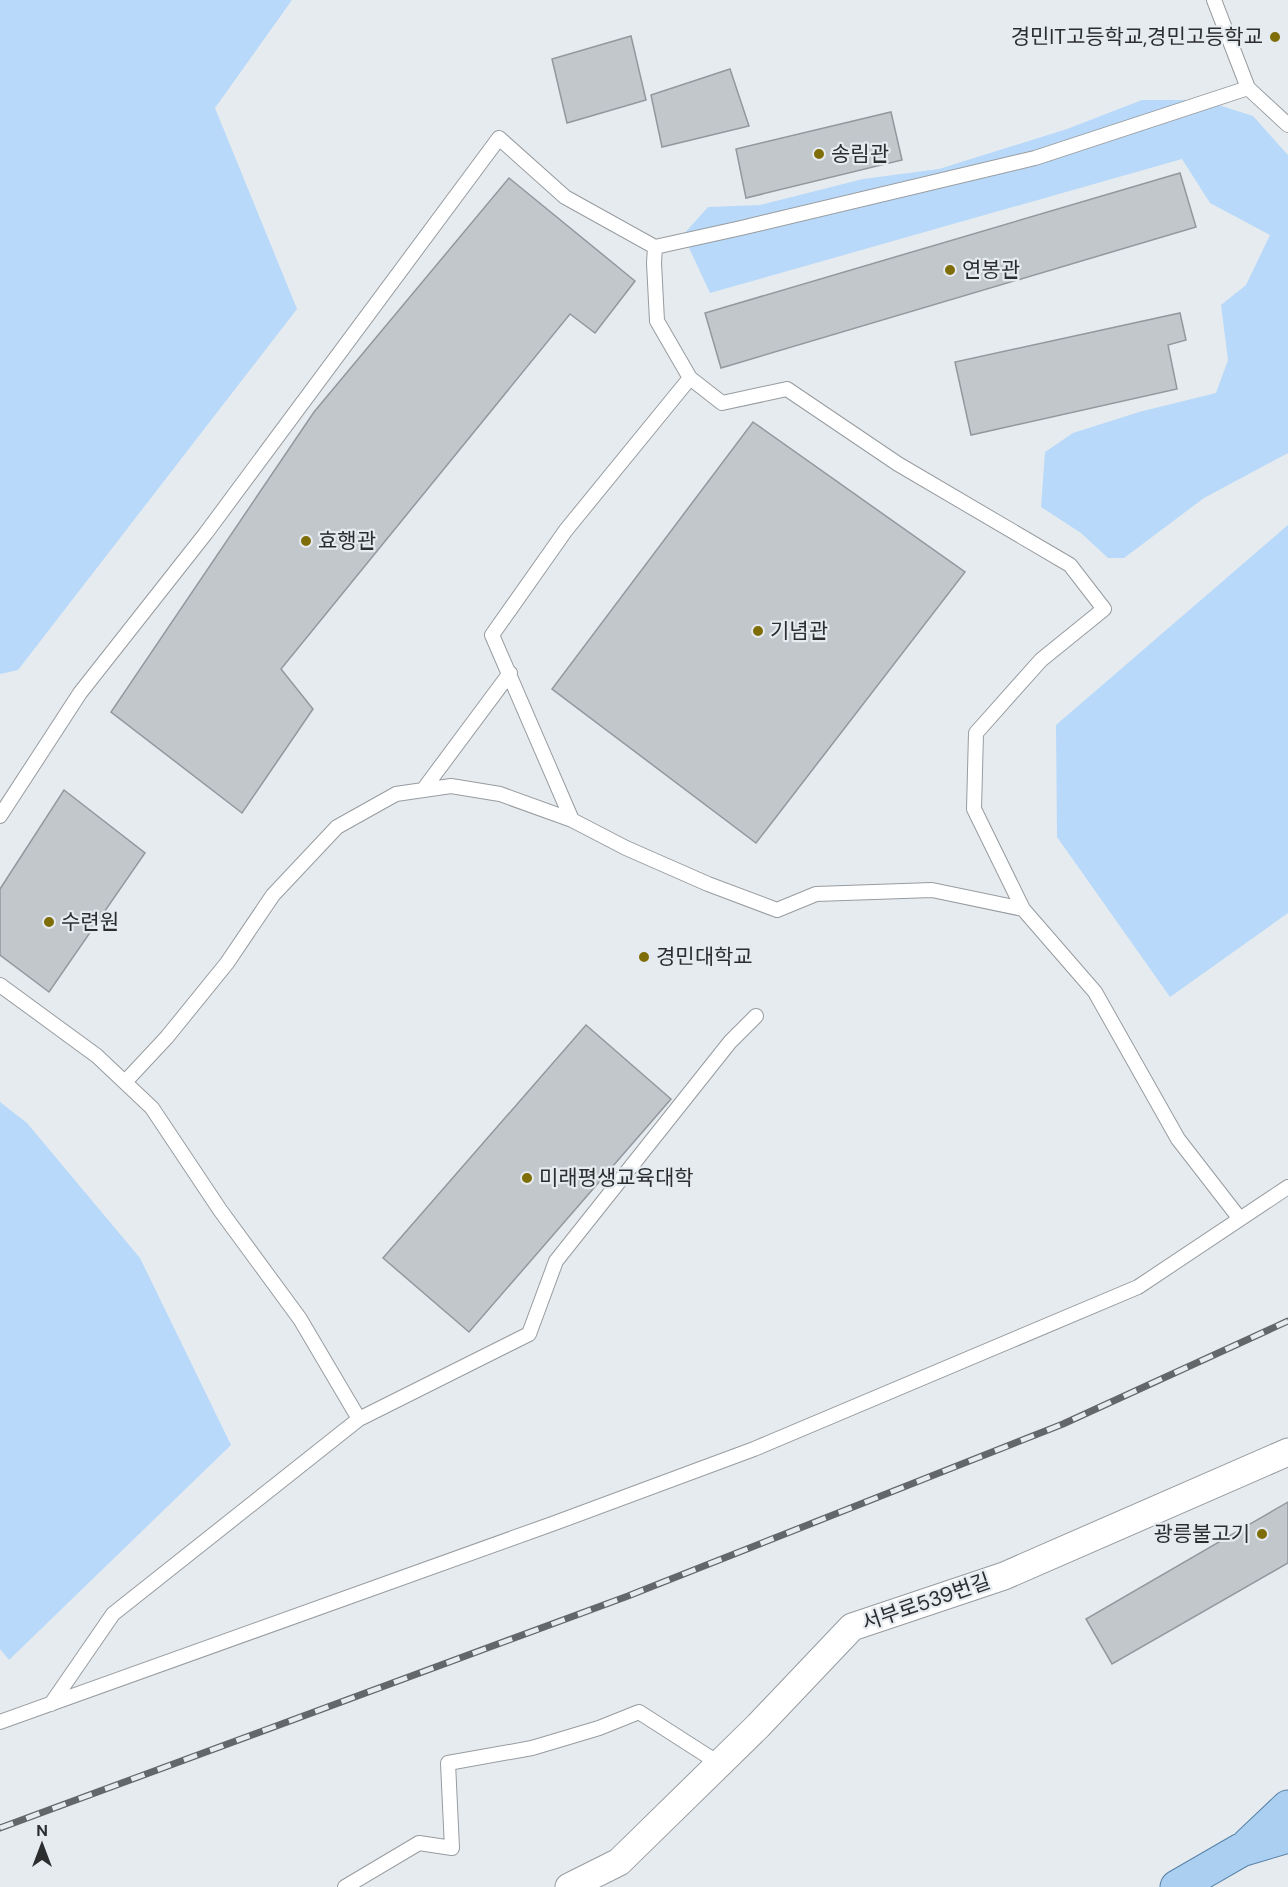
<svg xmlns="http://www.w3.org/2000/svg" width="1288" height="1887" font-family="'DM Sans','Noto Sans KR',sans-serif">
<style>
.green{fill:#b8d9f9}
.building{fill:#c2c7cc;stroke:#94989d;stroke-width:1.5}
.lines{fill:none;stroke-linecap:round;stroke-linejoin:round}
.service-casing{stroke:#979ca0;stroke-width:16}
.minor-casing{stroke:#979ca0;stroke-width:29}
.primary-casing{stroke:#5882a7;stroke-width:35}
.service{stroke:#fff;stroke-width:14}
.minor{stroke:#fff;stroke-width:27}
.primary{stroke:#aacff1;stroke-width:33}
.rail-casing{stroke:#646769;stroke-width:7}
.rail{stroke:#e6ebf0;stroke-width:4.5;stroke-dasharray:14;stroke-linecap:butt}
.poi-dot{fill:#7f6d08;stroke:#e6ebf0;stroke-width:2}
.labels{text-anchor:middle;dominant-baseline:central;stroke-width:4.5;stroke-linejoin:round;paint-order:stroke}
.poi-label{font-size:21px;fill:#2b2d2f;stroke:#e6ebf0;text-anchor:start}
.street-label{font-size:21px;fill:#2b2d2f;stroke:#e6ebf0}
</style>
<rect width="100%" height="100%" fill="#e6ebf0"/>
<path class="green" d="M0,0h292l-77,108 82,201 -279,361 -18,4z
M1142,100h61l50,16 35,39v298l-84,45 -80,60h-16l-27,-25 -40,-26 4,-55 28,-19 66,-21 77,-19 12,-33 -7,-55 25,-20 24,-50 -60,-32 -28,-44 -472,134 -27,-58 25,-28 52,-2 103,-26 76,-10 128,-40z
M1288,525v388l-118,84 -113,-160 -1,-112z
M0,1102l27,21 113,135 91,187 -222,215 -9,-11z"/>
<path class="building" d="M631,36l15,64 -79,23 -15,-64z
M730,69l19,57 -87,21 -11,-52z
M891,112l11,48 -156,38 -10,-49z
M1180,173l16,54 -475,141 -16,-55z
M509,178l126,103 -40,52 -25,-19 -289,355 32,40 -71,104 -131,-101 203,-300z
M1180,313l6,27 -18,5 9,44 -206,46 -16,-73z
M753,422l212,150 -209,271 -204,-154z
M64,790l81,63 -96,139 -49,-37v-66z
M586,1025l85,74 -202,233 -86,-74z
M1288,1502v61l-176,101 -26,-45z"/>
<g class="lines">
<defs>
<path id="service" d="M1214,0l34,88 40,37
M655,247l-1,16 3,58 33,57 32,25 65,-14 111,75 172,101 34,44 -63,51 -65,73 -2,76 49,100 72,83 83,147 62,80
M690,378l-124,152 -74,105 80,185 54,28 82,36 69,26 39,-16 116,-4 91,19
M423,790l87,-117
M0,816l80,-123 126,-160 293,-395 66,59 90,50 86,-19 294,-70 213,-70
M0,985l97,71 55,52 68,102 80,109 59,100
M125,1082l42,-45 60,-74 46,-68 64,-68 59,-33 55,-8 49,8 72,26
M51,1704l62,-90 246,-195 170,-85 27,-73 174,-219 26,-26
M0,1722l552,-198 202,-75 384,-162 150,-100
M345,1887l74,-44 33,5 -4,-85 84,-15 67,-20 40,-16 81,52"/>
<path id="minor" d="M569,1887l50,-25 139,-136 94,-99 152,-51 284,-124"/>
<path id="primary" d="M1248,1845l40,-38
M1177,1887l64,-37 47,-14"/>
</defs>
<use href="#service" class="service-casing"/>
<use href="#minor" class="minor-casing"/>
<use href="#primary" class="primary-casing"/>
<use href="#service" class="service"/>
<use href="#minor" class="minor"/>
<use href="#primary" class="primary"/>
<defs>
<path id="rail" d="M0,1828l628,-232 435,-172 225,-103"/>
</defs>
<use href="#rail" class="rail-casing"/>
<use href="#rail" class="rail"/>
</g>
<g class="poi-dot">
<circle cx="1275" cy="37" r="6"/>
<circle cx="819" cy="154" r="6"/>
<circle cx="950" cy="270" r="6"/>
<circle cx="306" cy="541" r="6"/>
<circle cx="758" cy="631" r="6"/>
<circle cx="49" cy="922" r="6"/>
<circle cx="644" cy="957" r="6"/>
<circle cx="527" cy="1178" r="6"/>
<circle cx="1262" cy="1534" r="6"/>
</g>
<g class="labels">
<g class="poi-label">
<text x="1263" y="37" text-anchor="end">경민IT고등학교,경민고등학교</text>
<text x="831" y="154">송림관</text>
<text x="962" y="270">연봉관</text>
<text x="318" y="541">효행관</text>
<text x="770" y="631">기념관</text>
<text x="61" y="922">수련원</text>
<text x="656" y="957">경민대학교</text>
<text x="539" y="1178">미래평생교육대학</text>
<text x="1250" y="1534" text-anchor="end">광릉불고기</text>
</g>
<g class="street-label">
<text transform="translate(926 1602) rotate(-19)">서부로539번길</text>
</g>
</g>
<g transform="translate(42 1845)" stroke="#e6ebf0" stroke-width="4.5" paint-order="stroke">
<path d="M0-4.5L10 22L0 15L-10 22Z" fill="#2b2d2f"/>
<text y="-9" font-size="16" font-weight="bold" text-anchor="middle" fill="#2b2d2f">N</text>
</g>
</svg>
